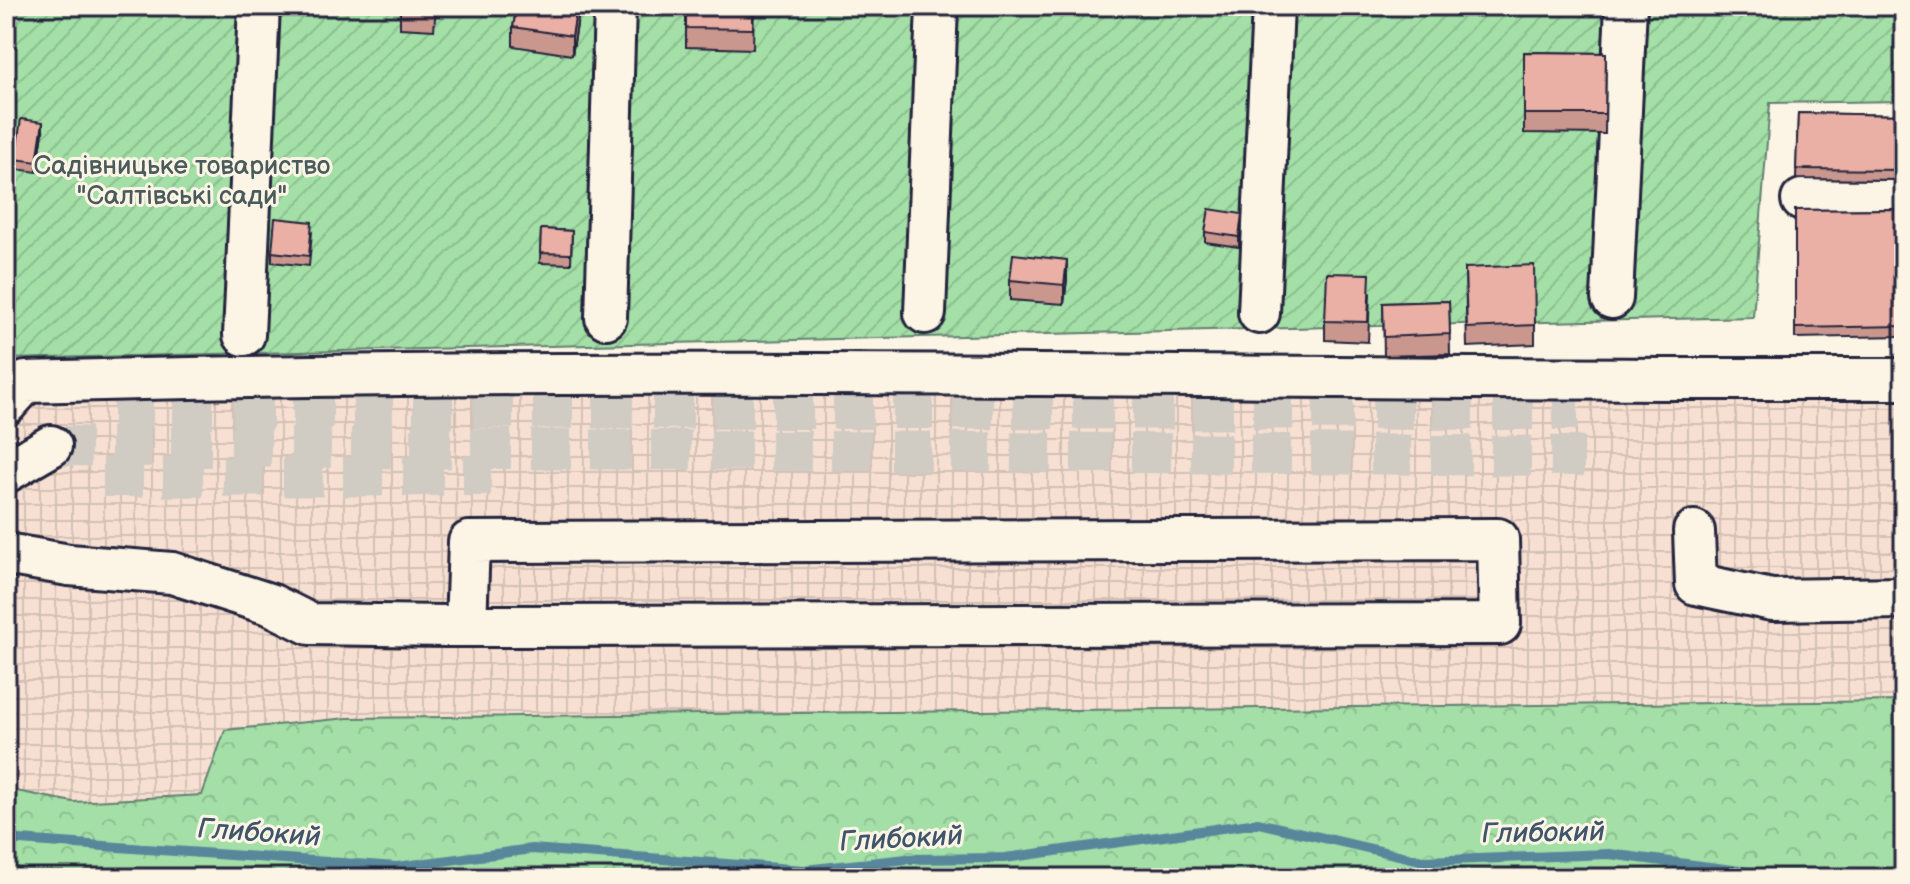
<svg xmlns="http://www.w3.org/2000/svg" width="1910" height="884" font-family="'Balsamiq Sans',sans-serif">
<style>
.industrial{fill:url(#industrial-grid)}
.forest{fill:url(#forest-crowns);stroke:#628070;stroke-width:2}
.garden{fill:url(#garden-furrows);stroke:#628070;stroke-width:2}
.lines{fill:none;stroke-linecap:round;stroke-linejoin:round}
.stream{stroke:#59879c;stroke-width:10}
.minor-tunnel{stroke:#d0cbc3;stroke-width:40;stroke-dasharray:40 20;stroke-linecap:butt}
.minor-casing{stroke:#22223b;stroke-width:46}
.minor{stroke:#fcf5e5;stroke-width:40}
.wall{fill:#c9978e;stroke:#22223b;stroke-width:2}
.shaded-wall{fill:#a47b74;stroke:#22223b;stroke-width:2}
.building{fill:#eab0a5;stroke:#22223b;stroke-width:2}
.labels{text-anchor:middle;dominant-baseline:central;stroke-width:6;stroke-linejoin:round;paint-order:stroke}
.park-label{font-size:26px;fill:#495b5b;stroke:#fcf5e5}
.water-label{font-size:28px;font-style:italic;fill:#3e556c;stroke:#fcf5e5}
</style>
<defs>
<pattern id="industrial-grid" width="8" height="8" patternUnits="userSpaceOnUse" patternTransform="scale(2)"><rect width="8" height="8" fill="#f7e0d2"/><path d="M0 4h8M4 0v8" fill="none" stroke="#d3c0b5"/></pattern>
<pattern id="forest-crowns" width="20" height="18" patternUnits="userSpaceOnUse" patternTransform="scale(2)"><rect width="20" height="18" fill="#a3dfa6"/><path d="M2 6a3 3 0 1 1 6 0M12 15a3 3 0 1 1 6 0" fill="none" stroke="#8cbf90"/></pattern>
<pattern id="garden-furrows" width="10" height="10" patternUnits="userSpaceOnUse" patternTransform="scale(2)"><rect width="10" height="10" fill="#a3dfa6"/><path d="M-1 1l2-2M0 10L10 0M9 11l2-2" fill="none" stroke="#8cbf90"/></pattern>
</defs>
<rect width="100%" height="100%" fill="#fcf5e5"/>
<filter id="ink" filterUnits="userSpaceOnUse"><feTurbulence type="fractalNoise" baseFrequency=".0125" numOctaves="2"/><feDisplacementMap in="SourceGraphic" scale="16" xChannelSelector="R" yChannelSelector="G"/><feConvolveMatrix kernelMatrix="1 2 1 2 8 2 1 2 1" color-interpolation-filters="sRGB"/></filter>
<g filter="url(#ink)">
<path class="industrial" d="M1904,387v314l-1556,17 -123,12 -23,65 -129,7 -67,-13v-397z"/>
<path class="forest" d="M1904,701v177h-1898v-89l67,13 129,-7 23,-65 123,-12z"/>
<path class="garden" d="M6,6h1898v95l-134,2 -17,214 -1747,42z"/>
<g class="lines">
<path class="stream" d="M6,839l391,28 135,-18 272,21 103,-11 98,-1 253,-35 166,38 185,-7 185,24"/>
<path class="minor-tunnel" d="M113,408l1465,2
M51,446l1533,10
M103,477l388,-1"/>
<defs>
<path id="minor" d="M1802,200l102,1
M1612,298l14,-292
M925,313l12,-307
M1259,313l14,-307
M606,318l9,-312
M244,335l15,-329
M6,404l20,-22c626,-18 1252,-1 1878,-3
M6,472l45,-26
M1694,531l2,53 76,16 132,-2
M6,554l63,11 103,8 100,32 38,19 136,2h20l1034,-2 -2,-85 -1029,3 -3,84"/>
</defs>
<use href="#minor" class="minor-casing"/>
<use href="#minor" class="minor"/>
</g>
<path class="wall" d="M400,6h36l-2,24 -34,-2z
M517,6h63l-8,49 -59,-9v-19z
M686,6h68l-1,43 -67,-2z
M1524,52l82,1 -1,81 -81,-1z
M1798,113l106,2v65l-108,-1z
M43,132l-6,40 -22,-3v-10z
M1904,209v127l-109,2v-128z
M1242,224l-3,23 -34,-5v-10z
M541,229l31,2 -1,33 -31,-1z
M312,232l-3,34 -37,-4v-10z
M1465,268l70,57v19l-68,3z
M1067,279l-3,25 -54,-4v-20z
M1370,294l-2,48 -43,-2v-19z
M1449,301l1,53 -66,2 -1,-53z"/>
<path class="shaded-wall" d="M577,6h3l-8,49v-19z
M43,122v10l-6,40v-10z
M1242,214v10l-3,23v-10z
M1067,260v19l-3,25v-19z"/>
<path class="building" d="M400,6h35l-1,5 -34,-2z
M517,6h60l-5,30 -59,-9z
M686,6h67v23l-67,-1z
M1524,52l82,1 -1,61h-81z
M1798,113l106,2v55l-108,-1z
M21,119l22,3 -6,40 -22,-3z
M1209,209l33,5 -3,23 -34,-5z
M1904,209v117l-109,2v-118z
M275,218l37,4 -3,34 -37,-4z
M541,229l31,2 -1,23 -31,-1z
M1013,254l54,6 -3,25 -54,-5z
M1534,265l1,60 -68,3 -2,-60z
M1327,273l43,1 -2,48 -43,-1z
M1449,301l1,33 -66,3 -1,-34z"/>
</g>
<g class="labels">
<g class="park-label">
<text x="182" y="166">Садівницьке товариство<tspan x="182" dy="30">"Салтівські сади"</tspan></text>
</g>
<g class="water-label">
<text transform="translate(259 833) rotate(4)">Глибокий</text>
<text transform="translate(1543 833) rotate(-1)">Глибокий</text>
<text transform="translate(901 839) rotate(-3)">Глибокий</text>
</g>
</g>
<rect width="1910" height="884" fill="none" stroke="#fcf5e5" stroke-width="32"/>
<rect x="16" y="16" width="1878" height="852" fill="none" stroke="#22223b" stroke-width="3" filter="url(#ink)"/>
</svg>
